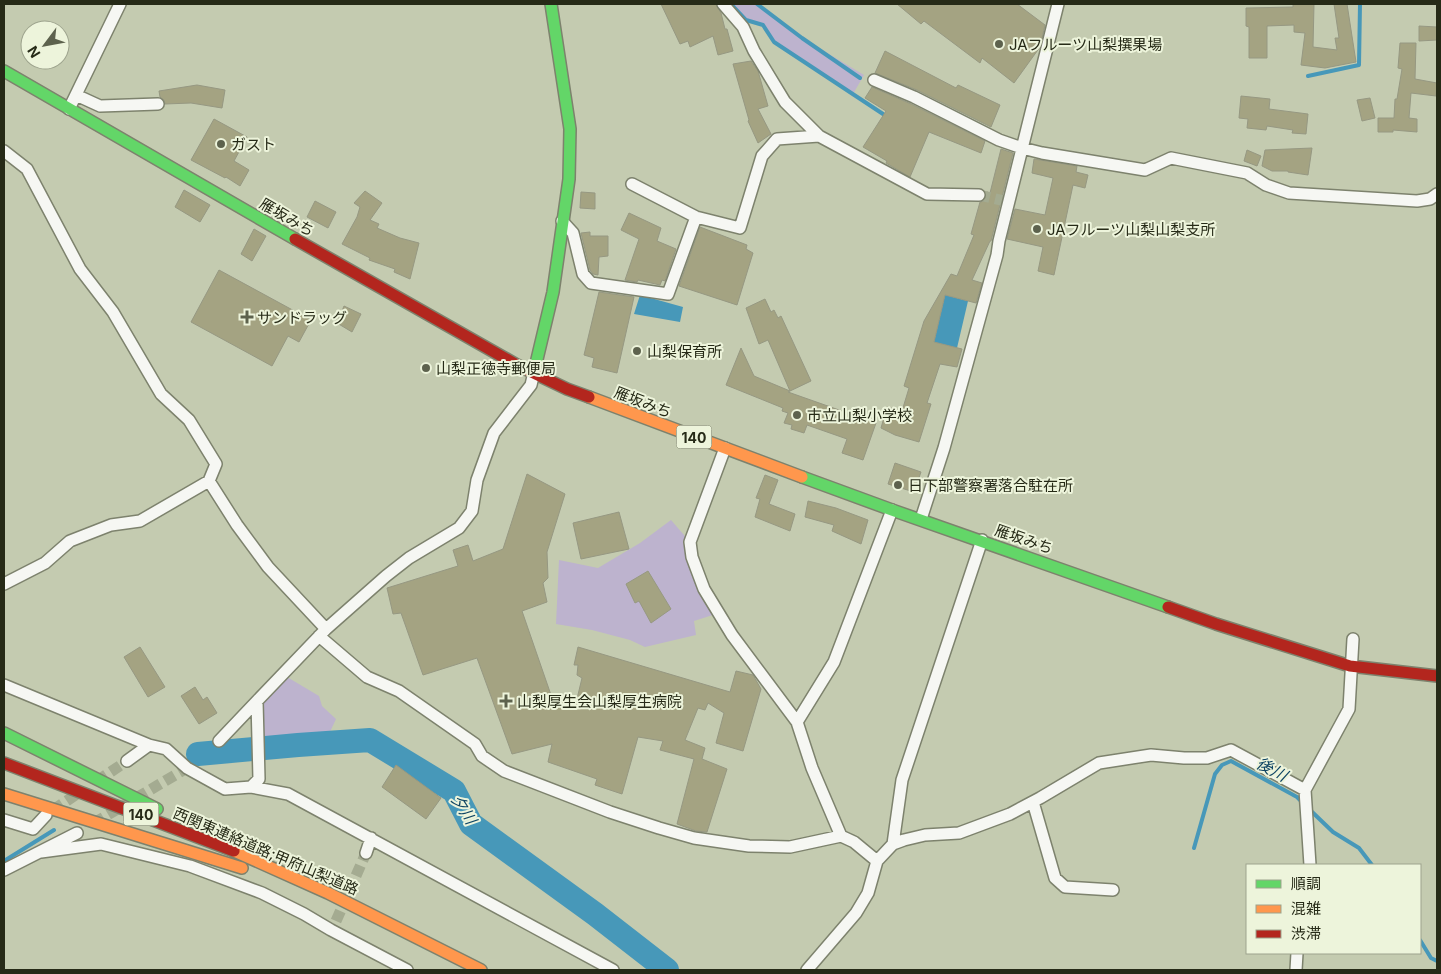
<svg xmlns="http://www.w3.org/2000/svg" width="1441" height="974" font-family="Inter,'Noto Sans JP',sans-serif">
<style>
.green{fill:#bdb3ce;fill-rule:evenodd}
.water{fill:#4798b9}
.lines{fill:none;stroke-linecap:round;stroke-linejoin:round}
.stream{stroke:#4798b9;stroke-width:4}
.river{stroke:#4798b9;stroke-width:24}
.building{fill:#a4a382;stroke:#969882}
.street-tunnel{stroke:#a4ab91;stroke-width:11;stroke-dasharray:11 5.5;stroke-linecap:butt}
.street-casing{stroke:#7d826d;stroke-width:14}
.fast-casing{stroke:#7d826d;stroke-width:14}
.slow-casing{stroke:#7d826d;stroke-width:14}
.jam-casing{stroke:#7d826d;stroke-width:14}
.street{stroke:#f6f7f3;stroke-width:11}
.fast{stroke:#63d668;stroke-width:11}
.slow{stroke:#ff974d;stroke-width:11}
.jam{stroke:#b3261e;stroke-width:11}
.poi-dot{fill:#5d624d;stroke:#edf4db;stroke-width:2}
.labels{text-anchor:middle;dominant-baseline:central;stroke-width:4;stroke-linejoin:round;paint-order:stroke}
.shield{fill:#edf4db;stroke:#626752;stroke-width:1}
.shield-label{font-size:14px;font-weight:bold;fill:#262a17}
.poi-label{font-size:15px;fill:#262a17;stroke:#edf4db;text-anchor:start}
.street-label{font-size:15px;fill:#262a17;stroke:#edf4db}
.water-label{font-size:16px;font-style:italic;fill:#0f4564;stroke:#edf4db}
</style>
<rect width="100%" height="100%" fill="#c4cbb0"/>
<path class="green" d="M731,4h26l45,34 62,37 -11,19 -79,-52 -11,-17 -17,-5z
M671,520l19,22 29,71 -25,8 2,14 -51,12 -15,-7 -38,-10 -36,-6 3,-64 39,8 42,-25zM648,571l23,38 -20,13 -12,-21 -4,1 -9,-18z
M282,674l37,22 3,10 14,13 -7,15 -71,3 -1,-36z"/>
<path class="water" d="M640,295l43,12 -3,15 -46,-8z
M945,295l23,6 -11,47 -23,-6z"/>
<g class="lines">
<path class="stream" d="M731,4l15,16 17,5 11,17 109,72
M757,4l45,34 58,40
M1308,76l51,-11 1,-61
M1309,809l24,23 26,16 13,17
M1194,848l21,-74 7,-9 9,-4 66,36 5,5
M4,861l50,-31
M1420,940l11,18 6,3"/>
<path class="river" d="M198,754l100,-9 72,-5 84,51 17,33 124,90 72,56"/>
</g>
<path class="building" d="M661,4h55l5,9 4,16h2l6,22 -15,4 -5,-19 -23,11 -2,-6 -8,3z
M897,4h120l28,21 -5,22 -26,36 -32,-25 -2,5 -56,-42 -3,3z
M1293,4h21l-1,43 24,3 -2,-12h4l-5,-34h13l9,58 -31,6 -24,-3 4,-32 -11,-1v-7l-27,1v32h-18v-31l-3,-1v-18l47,-1z
M1419,26l18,1v13l-18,1z
M1400,43h16l-1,36 22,4 -1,13 -25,-3 -2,25 8,1v13l-24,-2v2h-15v-14h16l1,-19h2l5,-30 -4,-1z
M885,51l71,37 2,-3 42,20 -9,22 -74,-37 -42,-17z
M751,61l7,10 10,35 -10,3 13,25 -13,9 -10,-22 1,-1 -16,-56z
M197,85l28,5 -3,18 -31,-5 -26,1 -1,-4 -4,-3 -1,-6z
M872,87l39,17 74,37 -4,12 -52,-21 -19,45 -24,-14 1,-2 -24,-14 23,-36 -21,-13z
M1241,96l29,3 -1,10 39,5 -2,20 -14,-1 1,-3 -26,-4 -1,4 -19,-2 1,-9 -9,-1z
M1370,98l5,20 -13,3 -5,-21z
M214,119l33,18 -13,24 15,9 -9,16 -14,-9 -1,1 -34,-18z
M1312,148l-4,27 -20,-3v-1h-16l-10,-5 3,-16z
M1001,149l12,4 -22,88h-1l-18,39 10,3 -6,20 -31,-8 -11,47 28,7 -5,18 -17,-3 -13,39 4,1 -12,38 -24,-7 -14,-7 6,-21 15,4 7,-23 -5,-2 20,-65 27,-47 6,2 17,-41 -3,-1 9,-32 4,-1 3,-9 3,1z
M1247,150l14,6 -4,10 -13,-5z
M1034,159l43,7 -1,6 12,3 -3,13 -12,-3 -19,90 -16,-4 5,-24 -36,-8 8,-30 30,6 8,-37 -21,-5z
M184,190l26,15 -10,17 -25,-15z
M365,191l17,12 -12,17 9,4 -2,4 23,10 19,5 -9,36 -16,-7 1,-3 -26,-9 1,-2 -28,-14 15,-27 3,-10 -6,-4z
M581,192l14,1v16l-15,-1z
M315,201l21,11 -8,16 -21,-11z
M629,213l32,15 -4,13 19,8 -11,32 -3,-1 -2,5 -22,-5 -1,2 -12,-2 14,-41 -18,-9z
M700,227l47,18 -1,4 7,4 -16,52 -58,-19z
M254,229l12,7 -14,25 -11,-7z
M590,232v4h18v20l-9,1 -1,18 -5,-1 -3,-4 -9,-37z
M219,270l92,50 -12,22 -11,-6 -16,30 -81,-44z
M599,292l35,5 -17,76 -25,-6 2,-9 -10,-3z
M765,299l6,13 3,-2 4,8 3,-2 30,65 -21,10 -22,-51 -9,4 -13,-36z
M344,306l17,8 -9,18 -15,-9z
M741,348l13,28 36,15 -2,1 88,31 -13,37 -21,-7 5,-14 -40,-14 -3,8 -13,-4 1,-4 -8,-2 4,-10 -6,-2 1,-3 -57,-23z
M895,463l26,9 -7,20 -26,-8z
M527,474l38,20 -18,58 1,26 -5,5 4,19 -25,9 29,84 25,8 6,-25 -5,-3 1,-10h-4l4,-18 152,45 6,-21 17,4 8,14 -18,62 -27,-8 8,-30 -16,-10 -3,7 -7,-2 -13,32 20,8 -3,11 25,10 -20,63 -11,-1 -19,-7 17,-65 -34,-9 3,-9 -25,-4 -16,57 -27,-9 2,-6 -49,-17 4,-18 -40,10 -35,-96 -54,17 -22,-62 -8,1 -6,-26 71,-22 -5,-16 15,-5 5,16 30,-12z
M765,475l13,5 -9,24 26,10 -5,17 -35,-14 5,-18 -4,-1z
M808,501l28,7 32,12 -7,24 -29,-13 2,-6 -29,-8z
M619,512l10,37 -48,10 -8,-36z
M648,571l23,38 -20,14 -12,-22 -4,2 -9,-19z
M140,647l25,40 -17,10 -24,-40z
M195,687l8,13 4,-3 10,16 -18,11 -18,-28z
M396,765l45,33 -15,21 -44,-32z"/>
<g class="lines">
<path class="street-tunnel" d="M979,195l30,7
M97,781l30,-20
M53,810l30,-20
M94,823l93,-55
M336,921l30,-68"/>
<defs>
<path id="street" d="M874,80l40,17 85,43 23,8 20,5 103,17 26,-12 76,15 19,12 23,8 128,8 13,-2 7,-5
M76,95l24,11 58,-2
M69,109l51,-105
M819,136l108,58 52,1
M4,151l23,18 53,100 33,43 48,82 28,26 27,44 -7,17 28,44 31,42 58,62
M632,184l64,33 44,11 22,-72 15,-17 42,-3 -34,-34 -31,-51 -11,-24 -20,-23
M562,221l11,12 10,41 8,9 77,11 28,-77
M725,448l-35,94 2,15 12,32 28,46 65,87 15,46 29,68
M921,519l23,-71 53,-193 2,-14 59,-237
M4,584l41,-21 25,-22 41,-16 29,-4 69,-40
M319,636l48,41 32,14 76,53 7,12 22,15 106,41 49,16 35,10 55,8 41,1 51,-11 13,6 23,19
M4,685l145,60 17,4 21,19 38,21 26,-2 37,7 325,176
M797,722l37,-60 58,-152
M219,741l38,-40
M127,761l22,-16
M251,787l8,-8 -2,-78 69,-72 60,-53 23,-18 50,-30 13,-17 5,-31 17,-47 37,-48 3,-13
M1033,802l22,76 10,9 48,3
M4,820l29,9 13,-14
M893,844l9,-64 80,-240
M41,852l60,-8 89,22 72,27 42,21 27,16 76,40
M366,853l5,-15
M1310,865l-5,-75 44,-81 4,-70
M4,870l73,-37
M807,970l49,-57 12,-20 9,-32 16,-17 11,-4 21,-5 34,-2 51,-19 30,-16 59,-35 52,-8 33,3h23l24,-8 74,40
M1296,970l1,-17"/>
<path id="fast" d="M4,71l291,168
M534,372l19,-80 16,-113 1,-50 -19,-125
M802,477l90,33 276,97
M4,733l153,76"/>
<path id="slow" d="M589,397l213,80
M4,794l238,74
M234,851l94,42 153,77"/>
<path id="jam" d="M295,239l222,126 50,24 22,8
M1168,607l48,17 134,42 87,10
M4,763l230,88"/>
</defs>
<use href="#street" class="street-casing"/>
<use href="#fast" class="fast-casing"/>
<use href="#slow" class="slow-casing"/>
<use href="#jam" class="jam-casing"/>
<use href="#street" class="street"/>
<use href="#fast" class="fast"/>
<use href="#slow" class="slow"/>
<use href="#jam" class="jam"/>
</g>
<g class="poi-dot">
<circle cx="999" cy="44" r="5"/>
<circle cx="221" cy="144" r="5"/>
<circle cx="1037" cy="229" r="5"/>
<path d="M244.5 309.5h5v5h5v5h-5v5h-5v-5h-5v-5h5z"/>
<circle cx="637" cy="351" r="5"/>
<circle cx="426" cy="368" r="5"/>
<circle cx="797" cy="415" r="5"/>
<circle cx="898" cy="485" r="5"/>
<path d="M503.5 693.5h5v5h5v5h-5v5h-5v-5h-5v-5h5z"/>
</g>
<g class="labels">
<g class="shield">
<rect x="676.5" y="425.5" width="35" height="23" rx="4"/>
<rect x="123.5" y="802.5" width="35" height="23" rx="4"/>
</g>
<g class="shield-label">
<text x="694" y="437">140</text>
<text x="141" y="814">140</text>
</g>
<g class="poi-label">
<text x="1009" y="44">JAフルーツ山梨撰果場</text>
<text x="231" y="144">ガスト</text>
<text x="1047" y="229">JAフルーツ山梨山梨支所</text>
<text x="257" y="317">サンドラッグ</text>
<text x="647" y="351">山梨保育所</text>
<text x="436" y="368">山梨正徳寺郵便局</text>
<text x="807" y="415">市立山梨小学校</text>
<text x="908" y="485">日下部警察署落合駐在所</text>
<text x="517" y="701">山梨厚生会山梨厚生病院</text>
</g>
<g class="street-label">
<text transform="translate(287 217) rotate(30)">雁坂みち</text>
<text transform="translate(643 402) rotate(21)">雁坂みち</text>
<text transform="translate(1024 539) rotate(19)">雁坂みち</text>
<text transform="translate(266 851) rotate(23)">西関東連絡道路;甲府山梨道路</text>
</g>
<g class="water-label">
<text transform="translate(1272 769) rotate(28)">後川</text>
<text transform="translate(464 809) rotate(57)">夕川</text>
</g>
</g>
<rect width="1441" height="974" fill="none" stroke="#262a17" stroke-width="10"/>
<rect x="1246" y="864" width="175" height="90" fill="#edf4db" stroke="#9da38d"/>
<rect x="1256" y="880" width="25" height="8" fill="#63d668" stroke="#9da38d"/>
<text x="1291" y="889" font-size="15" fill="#262a17">順調</text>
<rect x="1256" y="905" width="25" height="8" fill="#ff974d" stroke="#9da38d"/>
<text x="1291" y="914" font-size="15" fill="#262a17">混雑</text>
<rect x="1256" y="930" width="25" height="8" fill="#b3261e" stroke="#9da38d"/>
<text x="1291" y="939" font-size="15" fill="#262a17">渋滞</text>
<g transform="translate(45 45) rotate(238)"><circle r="24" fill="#edf4db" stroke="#9da38d"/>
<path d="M0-4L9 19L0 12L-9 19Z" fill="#5d624d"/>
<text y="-8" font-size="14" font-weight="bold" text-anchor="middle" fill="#262a17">N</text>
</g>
</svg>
